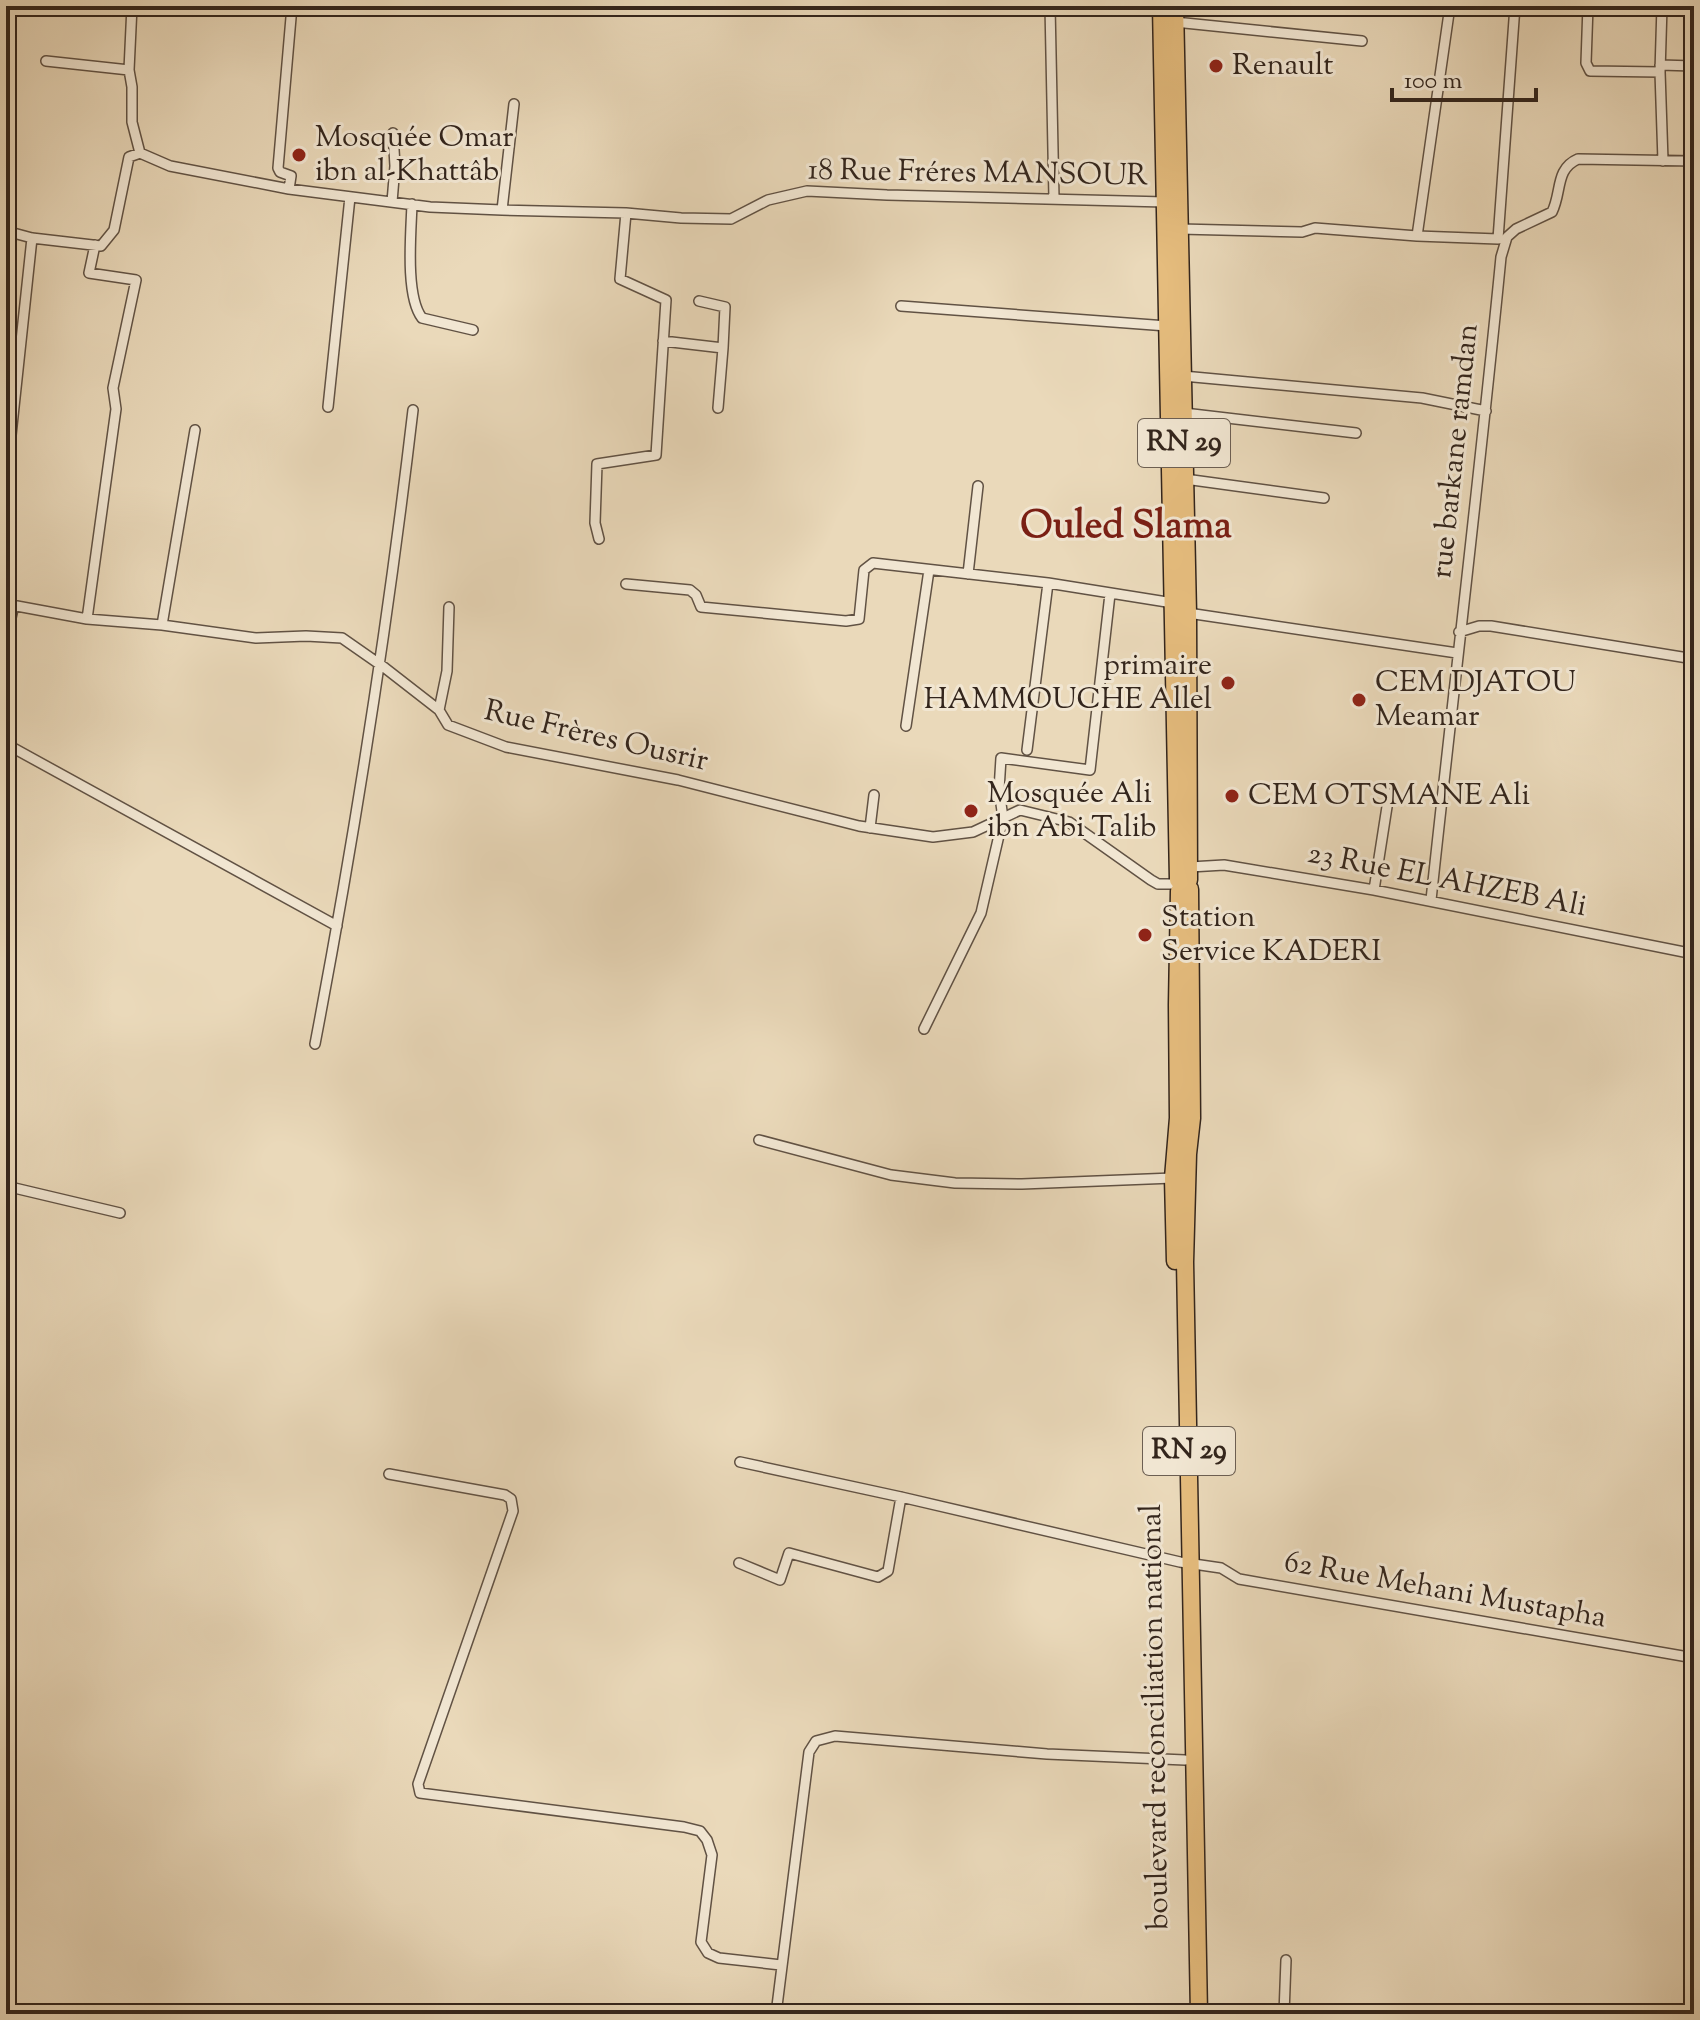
<svg xmlns="http://www.w3.org/2000/svg" width="1700" height="2020" font-family="'Sorts Mill Goudy',serif">
<style>
.lines{fill:none;stroke-linecap:round;stroke-linejoin:round}
.street-casing{stroke:#615244;stroke-width:12}
.highway-casing{stroke:#33251c;stroke-width:19}
.street{stroke:#f1e6d2;stroke-width:9}
.highway{stroke:#e5bc7d;stroke-width:16}
.poi-dot{fill:#8f2418;stroke:#f1e6d2;stroke-width:3}
.labels{text-anchor:middle;dominant-baseline:central;stroke-width:6;stroke-linejoin:round;paint-order:stroke}
.shield{fill:#f1e6d2;stroke:#6c5f53;stroke-width:2}
.shield-label{font-size:28px;font-weight:bold;fill:#33251c}
.poi-label{font-size:30px;fill:#33251c;stroke:#f1e6d2;text-anchor:start}
.street-label{font-size:30px;fill:#33251c;stroke:#f1e6d2}
.district-label{font-size:38px;font-weight:bold;fill:#7a1f14;stroke:#f1e6d2}
</style>
<rect width="100%" height="100%" fill="#ead9ba"/>
<filter id="stains"><feTurbulence type="fractalNoise" baseFrequency=".0025" numOctaves="4"/><feColorMatrix values="0 0 0 0 .2 0 0 0 0 .09 0 0 0 0 .02 0 0 0 .5 -.17"/></filter>
<radialGradient id="worn" r=".72"><stop offset=".6" stop-color="#630" stop-opacity="0"/><stop offset="1" stop-color="#630" stop-opacity=".3"/></radialGradient>
<g class="lines">
<defs>
<path id="street" d="M132,6l-3,64 3,17v35l8,31
M1050,6l4,193
M1588,6l-2,57 4,8 70,1 3,89
M1175,22l187,19
M46,61l83,9
M1660,65l34,1
M1660,72l2,-66
M289,189l2,-13 -11,-4 -2,-4 14,-162
M392,202l3,-36 -2,-33
M412,204c-1,29 -7,92 10,114l51,12
M502,210l12,-106
M1180,229l122,3 13,-4 102,8 81,3 17,-233
M6,231l26,7 69,8 13,-16 15,-73 11,-4 30,13 119,23 141,18 72,3 124,3 55,5 50,1 37,-19 39,-9 80,4 278,7
M1417,236l33,-230
M699,301l26,6 -2,41
M901,306l266,20
M663,341l60,7 -5,60
M1183,376l239,22 64,13
M328,407l22,-210
M1184,413l172,20
M1185,479l139,19
M6,482l26,-244
M599,539l-4,-16 2,-59 59,-9 10,-155 -46,-21 6,-66
M968,574l10,-88
M626,584l64,6 6,5 5,12 145,14 13,-2 5,-49 9,-7 175,20 125,20
M6,604l81,15 75,6 94,13 50,-2 36,2 43,30 54,42 9,15 58,22 172,33 181,46 74,11 40,-5 47,-22 49,12 82,58 7,4h18
M1188,613l269,40
M87,619l29,-210 -3,-21 23,-108 -47,-7 6,-28
M162,625l33,-195
M1459,632l20,-6h12l203,33
M6,639l8,-34
M439,710l8,-39 2,-64
M906,726l23,-156
M6,744l331,182
M1027,750l21,-167
M870,828l4,-33
M1190,867l34,-2 150,25 320,64
M1374,890l15,-96
M1431,900c23,-214 49,-428 70,-643l6,-20 9,-8 36,-17c10,-20 3,-43 26,-53l116,2
M924,1029l57,-116 22,-95 -4,-28 2,-32 89,12 20,-176
M315,1044c40,-210 73,-421 98,-634
M759,1140l132,35 64,8 67,1 151,-6
M6,1186l114,27
M740,1462l161,35 279,65 41,6 18,11 455,79
M389,1474l116,21 6,4 2,12 -95,273 2,9 264,34 16,4 7,9 5,15 -11,87 7,11 11,5 62,7
M739,1563l41,17 9,-27 89,24 10,-6 13,-74
M776,2014l33,-262 7,-11 19,-5 212,18 138,6
M1284,2014l2,-54"/>
<path id="highway" d="M1161,6l17,874
M1175,6l13,607 1,267
M1190,889l2,229 -4,36 -3,108 14,752
M1175,1261l-2,-83 5,-60 -1,-113 2,-114"/>
</defs>
<use href="#street" class="street-casing"/>
<use href="#highway" class="highway-casing"/>
<use href="#street" class="street"/>
<use href="#highway" class="highway"/>
</g>
<g class="poi-dot">
<circle cx="1216" cy="66" r="8"/>
<circle cx="299" cy="155" r="8"/>
<circle cx="1228" cy="683" r="8"/>
<circle cx="1359" cy="700" r="8"/>
<circle cx="1232" cy="796" r="8"/>
<circle cx="971" cy="811" r="8"/>
<circle cx="1145" cy="935" r="8"/>
</g>
<g class="labels">
<g class="shield">
<rect x="1138" y="419" width="92" height="48" rx="6"/>
<rect x="1143" y="1427" width="92" height="48" rx="6"/>
</g>
<g class="shield-label">
<text x="1184" y="443">RN 29</text>
<text x="1189" y="1451">RN 29</text>
</g>
<g class="poi-label">
<text x="1232" y="66">Renault</text>
<text x="315" y="138">Mosquée Omar<tspan x="315" dy="34">ibn al-Khattâb</tspan></text>
<text x="1212" y="666" text-anchor="end">primaire<tspan x="1212" dy="34">HAMMOUCHE Allel</tspan></text>
<text x="1375" y="683">CEM DJATOU<tspan x="1375" dy="34">Meamar</tspan></text>
<text x="987" y="794">Mosquée Ali<tspan x="987" dy="34">ibn Abi Talib</tspan></text>
<text x="1248" y="796">CEM OTSMANE Ali</text>
<text x="1161" y="918">Station<tspan x="1161" dy="34">Service KADERI</tspan></text>
</g>
<g class="street-label">
<text transform="translate(978 174) rotate(1)">18 Rue Fréres MANSOUR</text>
<text transform="translate(1456 451) rotate(-84)">rue barkane ramdan</text>
<text transform="translate(596 737) rotate(13)">Rue Frères Ousrir</text>
<text transform="translate(1447 881) rotate(11)">23 Rue EL AHZEB Ali</text>
<text transform="translate(1445 1591) rotate(10)">62 Rue Mehani Mustapha</text>
<text transform="translate(1156 1717) rotate(-91)">boulevard reconciliation national</text>
</g>
<g class="district-label">
<text x="1126" y="528">Ouled Slama</text>
</g>
</g>
<rect width="1700" height="2020" fill="none" stroke="#ead9ba" stroke-width="32"/>
<rect x="8" y="8" width="1684" height="2004" fill="none" stroke="#33251c" stroke-width="4"/>
<rect x="16" y="16" width="1668" height="1988" fill="none" stroke="#33251c" stroke-width="2"/>
<path d="M1392 88v12h144v-12" fill="none" stroke="#33251c" stroke-width="4"/>
<text x="1404" y="88" font-size="24" fill="#33251c" stroke="#f1e6d2" stroke-width="6" paint-order="stroke">100 m</text>
<rect width="100%" height="100%" filter="url(#stains)"/>
<rect width="100%" height="100%" fill="url(#worn)"/>
</svg>
